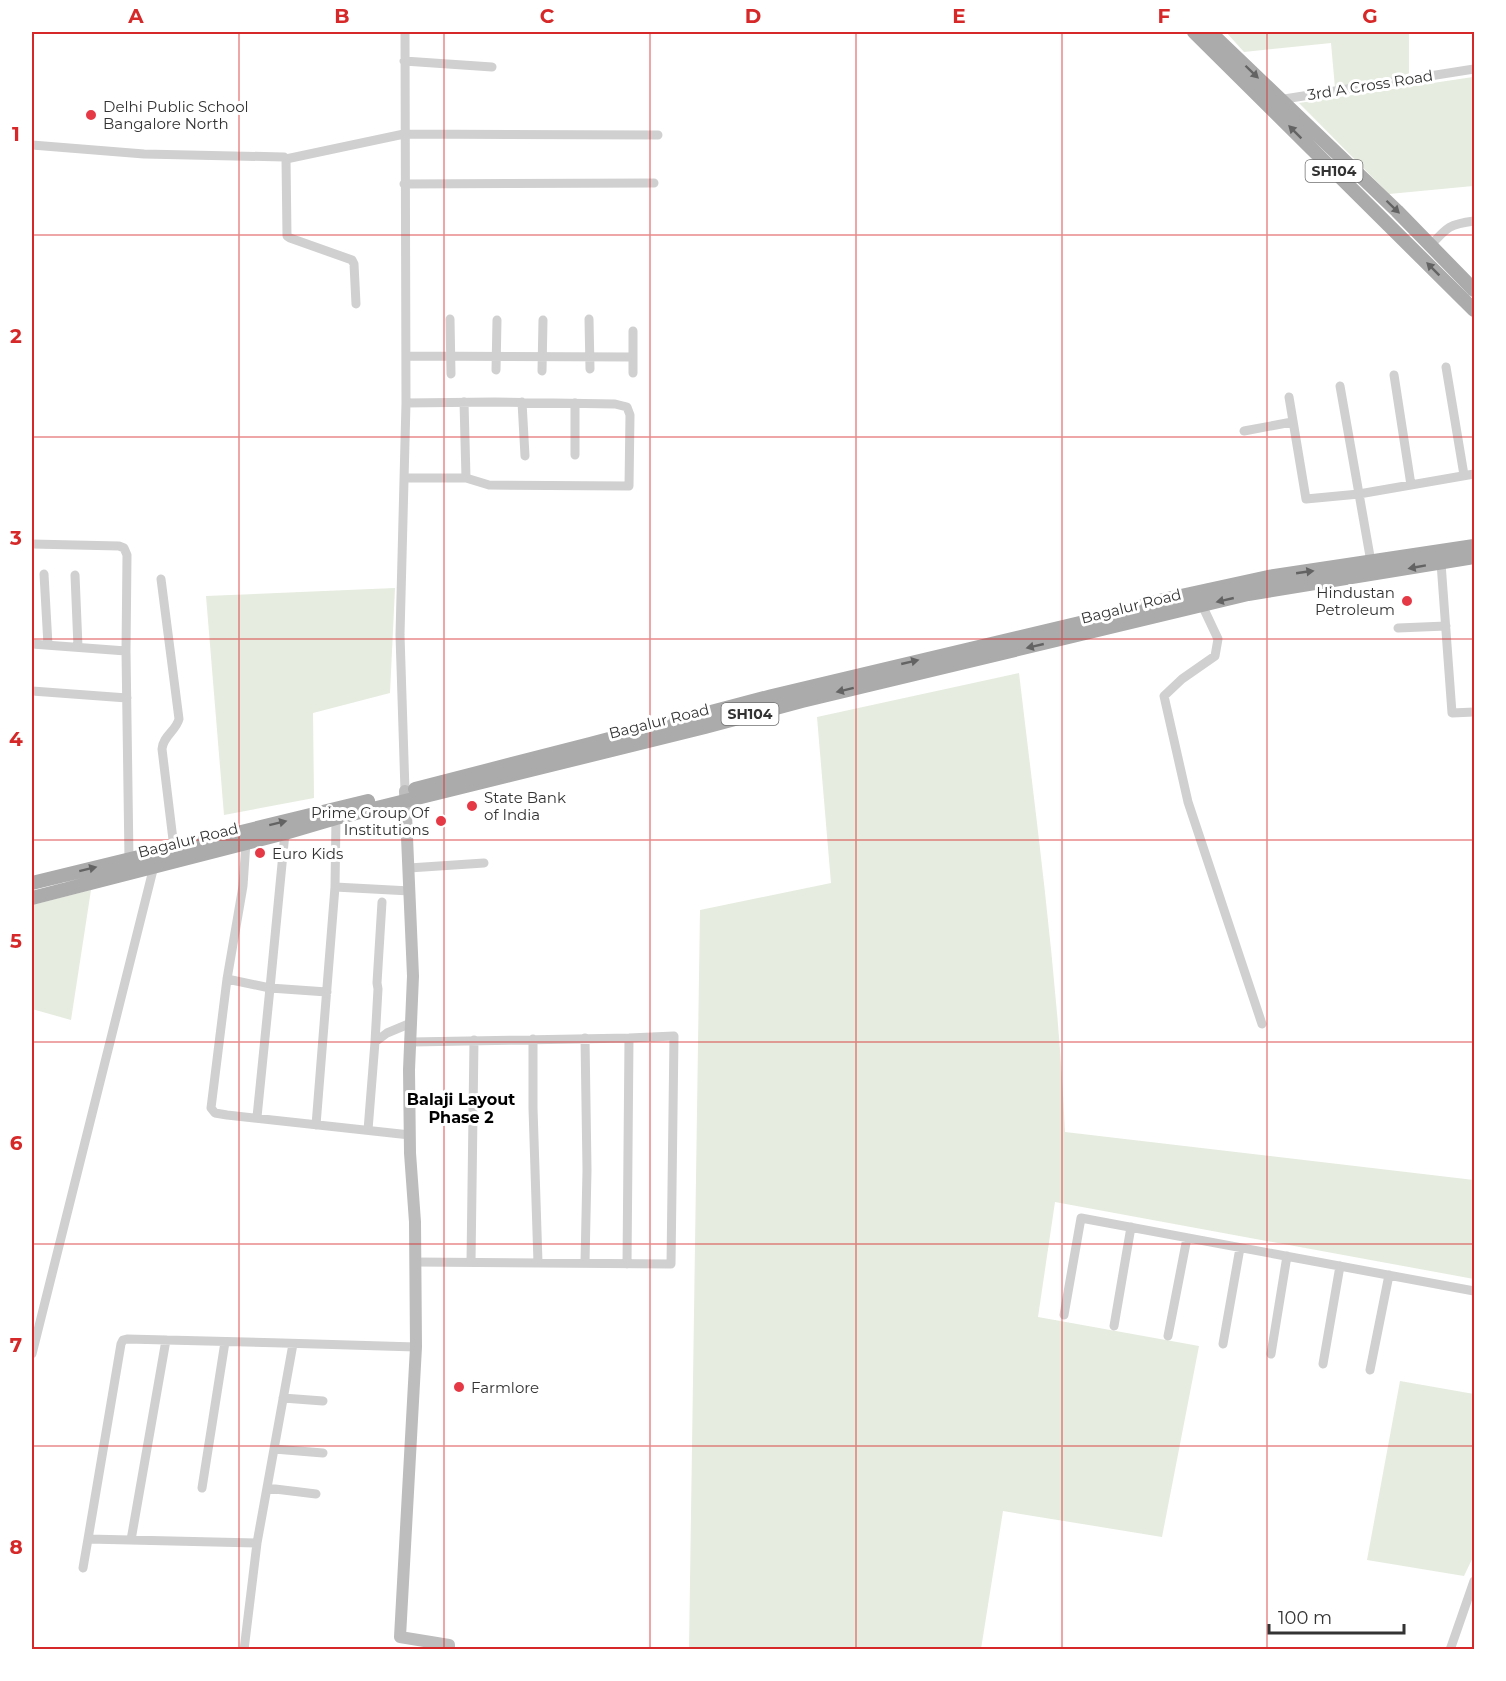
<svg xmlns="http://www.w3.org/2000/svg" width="1506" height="1681" font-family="Montserrat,sans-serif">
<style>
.green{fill:#e6ecdf}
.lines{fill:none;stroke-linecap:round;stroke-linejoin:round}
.street{stroke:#d0d0d0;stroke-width:9}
.secondary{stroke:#bdbdbd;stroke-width:12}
.primary{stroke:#ababab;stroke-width:14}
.oneway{fill:#636363}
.grid{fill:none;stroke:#d62828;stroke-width:1.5;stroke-opacity:0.55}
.poi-dot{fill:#e63946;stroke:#fff;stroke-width:2}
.labels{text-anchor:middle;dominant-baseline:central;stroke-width:6;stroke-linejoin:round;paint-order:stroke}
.shield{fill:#fff;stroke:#707070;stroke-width:1.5}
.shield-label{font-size:14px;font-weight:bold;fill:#333}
.street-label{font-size:15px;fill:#333;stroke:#fff}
.poi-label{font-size:15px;fill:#333;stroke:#fff;text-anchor:start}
.neighbourhood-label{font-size:16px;font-weight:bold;fill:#000;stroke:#fff}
.neatline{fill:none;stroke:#d62828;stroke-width:2}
.grid-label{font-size:20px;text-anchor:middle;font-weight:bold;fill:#d62828}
</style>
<rect width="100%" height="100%" fill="#fff"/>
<path class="green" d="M1226,32h183v42l-74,14 -4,-45 -87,9z
M1473,77v109l-84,8 -90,-91z
M395,588l-5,105 -77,20 1,85 -90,17 -18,-219z
M1019,673c18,153 39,306 46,459l409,48v99l-419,-77 -17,115 161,29 -37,191 -159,-26 -22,138h-292l11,-739 131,-27 -14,-166z
M91,890l-20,130 -39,-11v-104z
M1400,1381l74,13v161l-10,21 -97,-16z"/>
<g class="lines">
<path class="street" d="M405,32l1,371 -6,232 5,156
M404,61l88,6
M1278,100l196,-31
M32,145l112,9 140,3 2,2 1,77 3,2 62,22 2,4 2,40
M286,159l118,-25 254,1
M404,184l250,-1
M1431,245c16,-18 19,-21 43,-24
M450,319l1,55
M589,319l1,50
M406,356l227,1
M1446,367l18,108
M496,370l1,-50
M542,371l1,-51
M633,373v-42
M1394,375l17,110
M1340,386l31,176
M1289,397l17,102 53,-5 115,-20
M464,402l2,76
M522,402l3,54
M575,403v52
M1244,431l48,-9
M404,478h62l23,7 140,1 1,-71 -3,-8 -12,-3 -121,-2 -88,1
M32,544l87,2 5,2 3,7 -1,96 3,208
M1441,563l11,150 22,-1
M44,574l4,71
M75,575l3,72
M161,579l18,140c-3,12 -16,17 -17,30l12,99
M1202,605l16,34 -3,17 -33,23 -18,17 24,106 74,222
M1398,628l48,-2
M32,644l94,7
M32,691l95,7
M246,842l-3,44 -16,93 -16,129 4,5 12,2 183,20
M409,868l75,-5
M335,887l1,-69
M227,979l43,9 15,-155
M533,1039v69l5,155
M375,1042l3,-53 -1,-6 5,-81
M411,1042l218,-4 45,-2 -3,228 -256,-2
M257,1117l13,-129 57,4
M316,1125l19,-238 75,4
M368,1130l7,-88 12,-9 24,-10
M471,1262l3,-222
M585,1263l2,-93 -2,-132
M627,1264l2,-226
M1064,1315l17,-97 393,73
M1114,1326l17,-99
M1168,1336l19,-98
M293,1344l-36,199 -169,-4 33,-195 2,-4 4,-1c96,2 193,5 289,8
M1223,1344l17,-96
M32,1354l122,-488 -1,-4
M1271,1354l16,-98
M1323,1364l17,-98
M1370,1370l19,-95
M283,1398l40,3
M274,1449l49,4
M202,1488l23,-146
M267,1488l49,6
M131,1540l35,-200
M83,1568l5,-29
M244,1650l13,-107
M1450,1650l24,-69"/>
<path class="secondary" d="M405,791l8,185 -4,94 1,83 5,69 1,125 -16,290 49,8v5"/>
<path class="primary" d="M1194,32l280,278
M1210,32l187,179 77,79
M415,789l175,-45 182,-48 312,-74 83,-23 101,-22 206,-31
M32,883l336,-82
M32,898l253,-65 51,-15 369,-91 97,-26 446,-107 226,-37"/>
</g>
<defs><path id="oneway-solid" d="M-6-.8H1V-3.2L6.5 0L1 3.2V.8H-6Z" transform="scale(1.5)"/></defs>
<g class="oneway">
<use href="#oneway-solid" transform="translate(1252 72) rotate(44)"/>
<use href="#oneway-solid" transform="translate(1295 132) rotate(-135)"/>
<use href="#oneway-solid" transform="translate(1393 207) rotate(44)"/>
<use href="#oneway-solid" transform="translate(1433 269) rotate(-135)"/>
<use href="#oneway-solid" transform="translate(1417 567) rotate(170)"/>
<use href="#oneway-solid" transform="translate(1305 572) rotate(-8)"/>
<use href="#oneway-solid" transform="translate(1225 600) rotate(167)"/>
<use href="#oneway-solid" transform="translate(1035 646) rotate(167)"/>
<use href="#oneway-solid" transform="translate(910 662) rotate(-13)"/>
<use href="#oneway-solid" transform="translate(845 690) rotate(166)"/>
<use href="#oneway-solid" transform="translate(278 823) rotate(-14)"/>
<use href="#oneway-solid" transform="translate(88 869) rotate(-14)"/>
</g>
<path class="grid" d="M239,32v1618M444,32v1618M650,32v1618M856,32v1618M1062,32v1618M1267,32v1618M32,235h1442M32,437h1442M32,639h1442M32,840h1442M32,1042h1442M32,1244h1442M32,1446h1442"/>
<g class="poi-dot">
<circle cx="91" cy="115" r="6"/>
<circle cx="1407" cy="601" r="6"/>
<circle cx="472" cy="806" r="6"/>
<circle cx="441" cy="821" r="6"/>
<circle cx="260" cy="853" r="6"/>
<circle cx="459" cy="1387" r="6"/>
</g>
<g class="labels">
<g class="shield">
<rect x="1305.5" y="160" width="57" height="22" rx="4.5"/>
<rect x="721.5" y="703" width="57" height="22" rx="4.5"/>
</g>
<g class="shield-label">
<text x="1334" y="171">SH104</text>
<text x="750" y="714">SH104</text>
</g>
<g class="street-label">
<text transform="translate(1370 85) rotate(-9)">3rd A Cross Road</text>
<text transform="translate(1131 606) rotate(-14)">Bagalur Road</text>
<text transform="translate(659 721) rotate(-14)">Bagalur Road</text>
<text transform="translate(188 840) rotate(-14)">Bagalur Road</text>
</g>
<g class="poi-label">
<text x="103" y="106">Delhi Public School<tspan x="103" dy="17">Bangalore North</tspan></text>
<text x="1395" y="592" text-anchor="end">Hindustan<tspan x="1395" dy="17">Petroleum</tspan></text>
<text x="484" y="797">State Bank<tspan x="484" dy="17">of India</tspan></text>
<text x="429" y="812" text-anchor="end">Prime Group Of<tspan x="429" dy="17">Institutions</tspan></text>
<text x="272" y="853">Euro Kids</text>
<text x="471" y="1387">Farmlore</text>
</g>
<g class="neighbourhood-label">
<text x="461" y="1099">Balaji Layout<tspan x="461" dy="18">Phase 2</tspan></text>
</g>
</g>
<rect width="1506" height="1681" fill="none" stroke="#ffffff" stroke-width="66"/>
<path d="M1269 1624v9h135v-9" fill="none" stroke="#333333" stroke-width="3"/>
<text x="1278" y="1624" font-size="18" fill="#333333" stroke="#ffffff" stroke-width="4.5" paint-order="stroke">100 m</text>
<rect x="33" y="33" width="1440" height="1615" class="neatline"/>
<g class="grid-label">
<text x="136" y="23">A</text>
<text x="342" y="23">B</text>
<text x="547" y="23">C</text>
<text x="753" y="23">D</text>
<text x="959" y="23">E</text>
<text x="1164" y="23">F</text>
<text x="1370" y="23">G</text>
<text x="16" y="141">1</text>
<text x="16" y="343">2</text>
<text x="16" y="545">3</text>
<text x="16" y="746">4</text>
<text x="16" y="948">5</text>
<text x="16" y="1150">6</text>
<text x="16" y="1352">7</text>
<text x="16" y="1554">8</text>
</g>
</svg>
